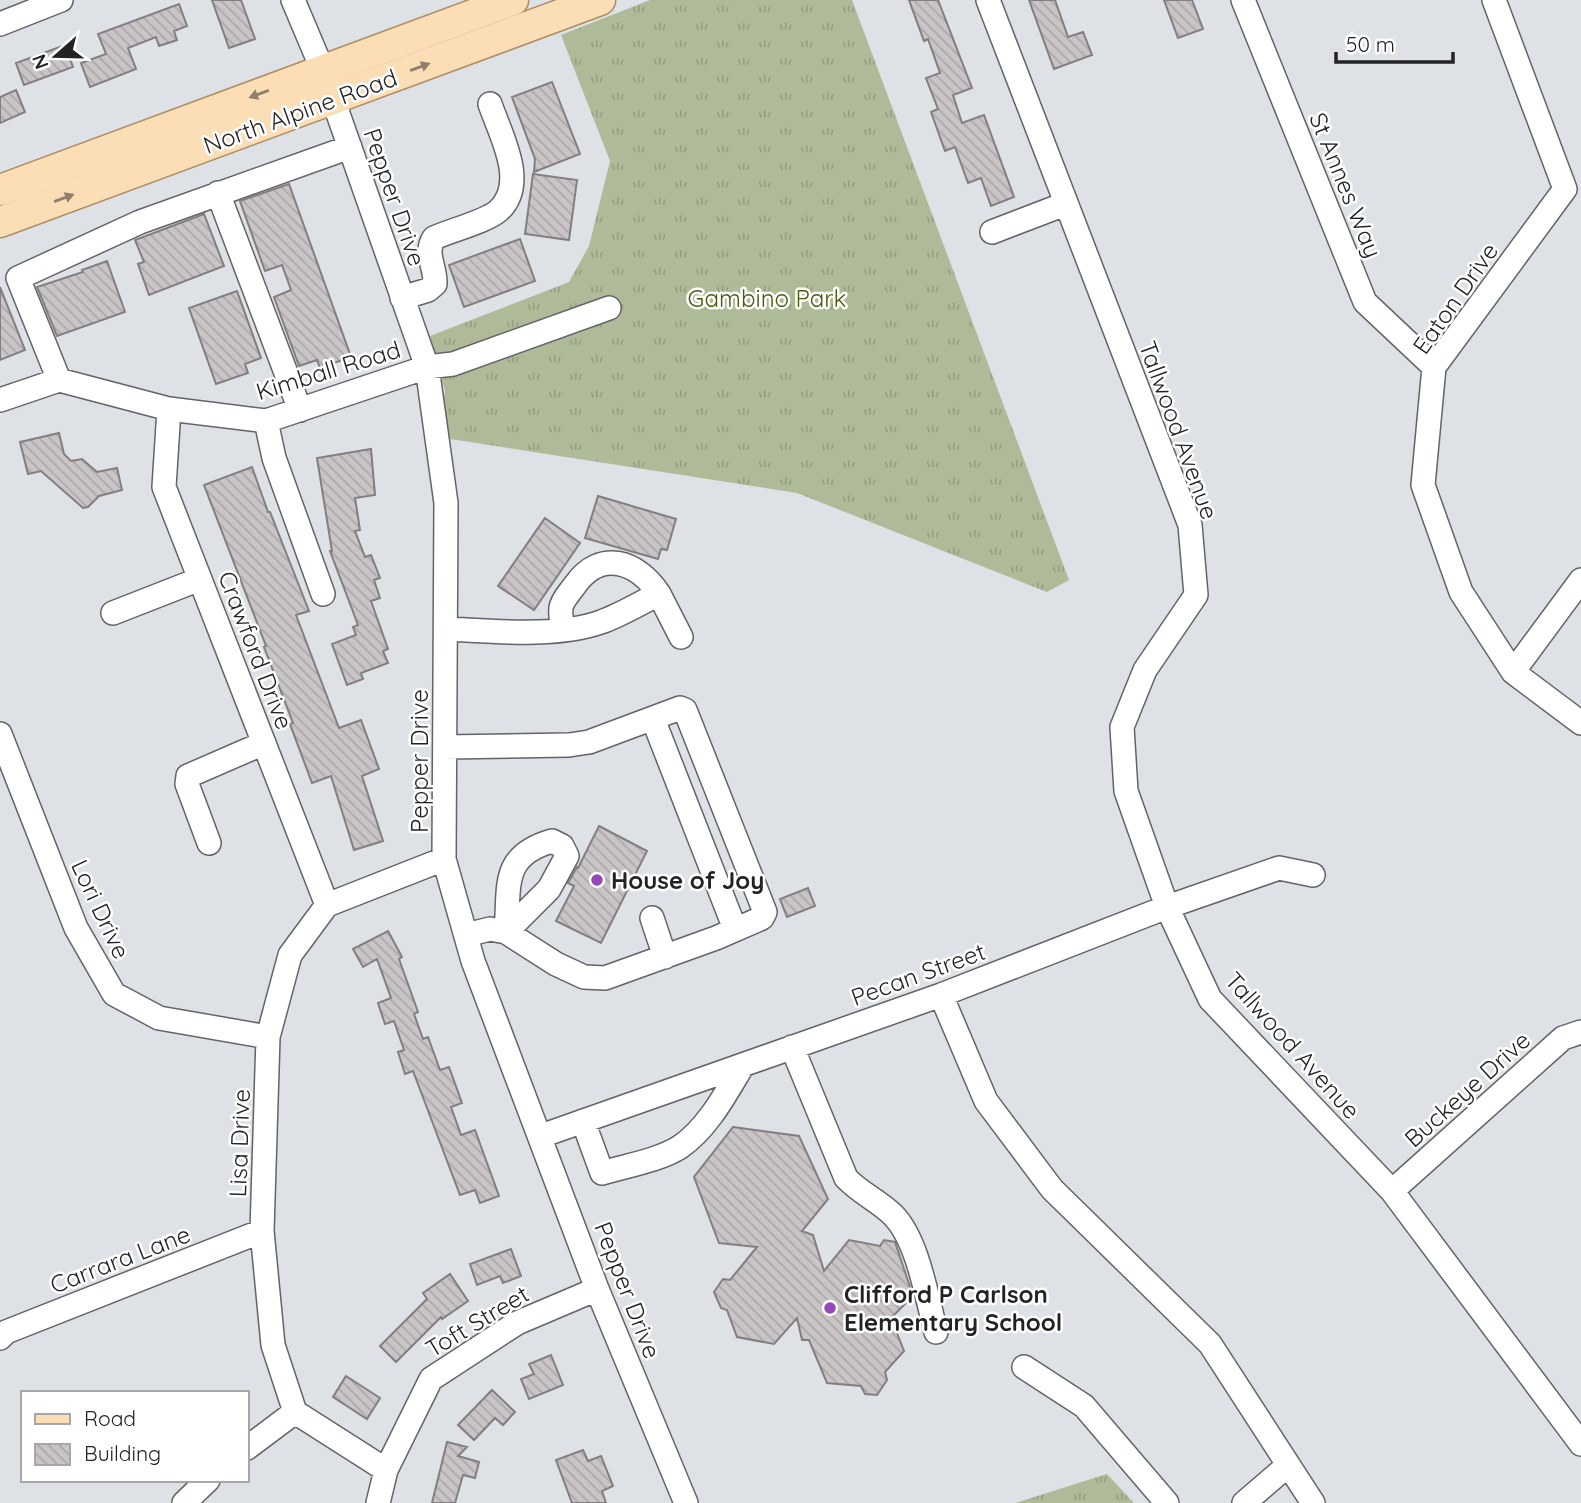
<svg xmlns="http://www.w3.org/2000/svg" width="1581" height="1503" font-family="Quicksand,sans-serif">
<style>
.grass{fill:url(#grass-tufts)}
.building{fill:url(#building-back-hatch);stroke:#837e80;stroke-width:2}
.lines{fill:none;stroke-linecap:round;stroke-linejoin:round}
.minor-casing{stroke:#626468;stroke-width:26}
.major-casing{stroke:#ad8e64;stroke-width:33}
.minor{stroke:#fff;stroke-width:23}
.major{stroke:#fbdeb6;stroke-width:30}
.oneway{fill:#8e806d}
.poi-dot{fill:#9747b7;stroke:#fff;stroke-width:2.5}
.labels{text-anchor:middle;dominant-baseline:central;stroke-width:5;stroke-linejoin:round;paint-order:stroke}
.street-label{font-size:24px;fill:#222324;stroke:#fff}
.park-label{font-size:24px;fill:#4a5d0f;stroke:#fff}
.poi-label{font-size:24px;font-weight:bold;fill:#222324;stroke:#fff;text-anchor:start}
</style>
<defs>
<pattern id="grass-tufts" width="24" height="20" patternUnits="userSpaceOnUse" patternTransform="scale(1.75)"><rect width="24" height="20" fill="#afbb98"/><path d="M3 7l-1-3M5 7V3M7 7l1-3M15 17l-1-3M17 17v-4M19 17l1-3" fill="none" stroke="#96a083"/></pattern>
<pattern id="building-back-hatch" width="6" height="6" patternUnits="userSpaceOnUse" patternTransform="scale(1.75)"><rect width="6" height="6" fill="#c9c4c6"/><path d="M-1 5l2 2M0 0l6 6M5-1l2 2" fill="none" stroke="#aca8aa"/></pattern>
</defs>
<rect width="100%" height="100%" fill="#dee1e5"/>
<path class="grass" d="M650,0h202l217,580 -22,12 -250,-99 -360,-56 8,-46 -15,-55 139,-54 20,-36 21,-85 -49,-126z
M1107,1474l27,29h-119z"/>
<path class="building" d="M212,0h29l14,39 -26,9z
M909,0h29l34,88 -19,7 9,28 22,-8 30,82 -23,9 -10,-28 -13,5 -13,-36 -10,4 -14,-39 7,-3 -12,-31 14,-5 -12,-34 -4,2z
M1029,0h26l13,37 15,-5 9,23 -38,14z
M1164,0h28l11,29 -25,9z
M179,4l8,22 -13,5 3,9 -18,6 -3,-9 -28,11 8,21 -46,18 -9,-24 25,-9 -8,-20z
M65,45l8,22 -49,18 -8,-22z
M552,82l28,72 -46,18 1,-13 -23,-62z
M16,90l9,22 -25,11v-26z
M533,174l44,6 -8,60 -44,-6z
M289,184l62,173 -31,11 -3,-8 -18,6 -25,-69 17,-7 -9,-25 -17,6 -25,-70z
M204,214l20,52 -75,29 -11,-31 6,-2 -9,-22z
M520,239l15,42 -71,26 -15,-42z
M107,261l18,51 -68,24 -20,-49 46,-15 -1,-2z
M0,287l25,63 -25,10z
M237,291l24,67 -16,6 3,9 -32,11 -27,-76z
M59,433l5,21 7,7 11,-2 15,13 20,-4 5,22 -23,6 -11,11 -5,1 -42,-37 -13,3 -8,-32z
M371,449l4,46 -20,3 5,32 -5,1 10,26 6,-2 9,23 -6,2 6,18 -9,3 17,48 -5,2 5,12 -27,10 2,6 -16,6 -15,-41 24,-9 -3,-8 5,-2 -28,-74h2l-15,-93z
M252,467l16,45h2l39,99 -13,4 43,113 22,-8 18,49 -17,7 21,65 -29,9 -23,-74 -19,7 -22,-59 3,-1 -29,-76 2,-1 -62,-161z
M598,496l78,23 -9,31 -6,-1 -3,10 -73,-21z
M545,518l35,25 -46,67 -36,-24z
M599,826l48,25 -46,92 -45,-22 18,-35 -6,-3 9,-16 1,1z
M808,888l7,18 -28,11 -7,-18z
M388,931l14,26 -3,2 19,53 -4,2 9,25 5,-2 12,33 9,-3 13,36 -11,4 10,28 14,-5 24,66 -19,7 -5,-13 -15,5 -47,-124 -8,3 -7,-22 6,-2 -10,-29 -9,3 -7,-21 13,-5 -14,-39 -14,8 -10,-18z
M733,1127l66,9 29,63 -26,32 11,4 11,36 25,-31 31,6 4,-6 11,2 18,54 -22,22 13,33 -19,21 2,8 -10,15 -12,-1 -4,-8 -34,-3 -18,-43h-7l-5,-22 -23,26 -37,-7 -10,-27 -6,-2 -7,-16 9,-13 7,1 27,-33 -38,-4 -25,-66z
M511,1249l10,27 -18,7 -3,-7 -23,9 -7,-21z
M450,1274l18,27 -26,18 -1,-2 -45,45 -16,-16 47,-47 -4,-6z
M551,1355l12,30 -34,14 -8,-20 13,-5 -5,-10z
M346,1376l34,22 -13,21 -34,-22z
M492,1390l23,22 -12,13 -8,-7 -21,22 -16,-15z
M447,1442l20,5 -9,9 21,6 -4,16 -12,-3 -8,28h-23z
M583,1450l5,11 13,-5 12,30 -11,5 4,12h-34l-16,-43z"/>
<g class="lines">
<defs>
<path id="minor" d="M293,0l30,71 104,296 19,136 -2,356 29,102 124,328 89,214
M988,0l202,525 6,70 -51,75 -23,57 4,64 41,116 43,92 182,192 189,253
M1243,0l122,302 69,65
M1494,0l71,189 -131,178 -11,118 38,107 52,80 68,51
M0,24l61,-24
M218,193l82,217
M992,232l73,-28
M402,298l26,-8 7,-6c1,-16 -11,-31 -1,-46 15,-7 53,-17 64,-27 31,-27 2,-77 -8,-107
M59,380l-41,-102 122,-56 210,-75
M0,400l59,-20 110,29 97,12 161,-54 26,-3 156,-56
M169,409l-5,78 163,418
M266,421l8,37 49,136
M659,594l22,43
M113,613l87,-34
M446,629c48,2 109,9 155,-7 20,-7 39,-19 58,-28 -21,-32 -58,-46 -84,-9 -4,6 -13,15 -14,23 -1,7 1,15 2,22
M1513,672l68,-92
M653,719l82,210
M0,734l76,194 38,66 45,24 109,19
M445,747l124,-2 20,-3 91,-34 5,2 80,202 -3,6 -46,20 -111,40 -21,-1 -28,-13 -50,-32 -16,-3 -24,6
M552,841l10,5 5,10 -18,33 -43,43c4,-46 -6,-76 46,-91z
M209,843l-22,-59 1,-8 76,-33
M652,918l13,39
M941,995l45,106 66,88 158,155 103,159
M792,1047l54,131c14,15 33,23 47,37 25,25 34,84 43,117
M583,1121l19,52c23,-7 58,-13 78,-26 28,-19 46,-54 63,-82
M541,1136l400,-141 226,-88 112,-39 34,7
M1392,1191l171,-153 18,-6
M0,1338l6,-6 256,-101
M1024,1367l60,39 83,97
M247,1448l48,-36
M386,1470l-91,-58 -22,-67 -11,-114 6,-194 22,-82 37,-50 117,-46
M184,1503l24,-23
M378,1503l8,-33 45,-91 86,-56 80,-34
M1244,1503l43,-37"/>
<path id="major" d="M0,190l513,-190
M0,222l600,-222"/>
</defs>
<use href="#minor" class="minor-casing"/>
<use href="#major" class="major-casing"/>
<use href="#minor" class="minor"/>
<use href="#major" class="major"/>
</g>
<defs><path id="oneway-solid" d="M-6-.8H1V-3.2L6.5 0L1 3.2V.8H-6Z" transform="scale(1.75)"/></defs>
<g class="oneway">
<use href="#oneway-solid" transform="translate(420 67) rotate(-20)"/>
<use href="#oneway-solid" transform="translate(259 94) rotate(160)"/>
<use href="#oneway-solid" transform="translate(64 198) rotate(-20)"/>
</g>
<g class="poi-dot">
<circle cx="597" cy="880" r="7"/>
<circle cx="830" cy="1308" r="7"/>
</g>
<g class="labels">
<g class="street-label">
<text transform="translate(300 111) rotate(-20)">North Alpine Road</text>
<text transform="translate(1346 185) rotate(68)">St Annes Way</text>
<text transform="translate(395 197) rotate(71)">Pepper Drive</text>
<text transform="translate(1455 298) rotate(-55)">Eaton Drive</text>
<text transform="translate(328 370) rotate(-17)">Kimball Road</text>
<text transform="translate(1179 430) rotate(70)">Tallwood Avenue</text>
<text transform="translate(256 650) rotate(69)">Crawford Drive</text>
<text transform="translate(419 761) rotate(-90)">Pepper Drive</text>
<text transform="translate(101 909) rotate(65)">Lori Drive</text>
<text transform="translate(918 974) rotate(-20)">Pecan Street</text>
<text transform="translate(1293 1045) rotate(48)">Tallwood Avenue</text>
<text transform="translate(1467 1089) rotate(-42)">Buckeye Drive</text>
<text transform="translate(239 1143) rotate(-88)">Lisa Drive</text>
<text transform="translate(120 1259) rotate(-21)">Carrara Lane</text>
<text transform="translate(628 1290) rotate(69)">Pepper Drive</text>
<text transform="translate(477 1321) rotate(-31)">Toft Street</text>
</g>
<g class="park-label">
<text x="767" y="298">Gambino Park</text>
</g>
<g class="poi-label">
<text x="611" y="880">House of Joy</text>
<text x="844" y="1294">Clifford P Carlson<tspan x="844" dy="28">Elementary School</tspan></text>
</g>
</g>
<rect x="21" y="1391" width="228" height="91" fill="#ffffff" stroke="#a7a7a7" stroke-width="2"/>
<rect x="35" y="1414" width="35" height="10" fill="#fbdeb6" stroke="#a7a7a7" stroke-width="2"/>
<text x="84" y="1426" font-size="21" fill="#222324">Road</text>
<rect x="35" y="1444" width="35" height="21" fill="url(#building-back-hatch)" stroke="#a7a7a7" stroke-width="2"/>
<text x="84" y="1461" font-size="21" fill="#222324">Building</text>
<g transform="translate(56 56) rotate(250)" stroke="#ffffff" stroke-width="5" paint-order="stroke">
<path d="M0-5L12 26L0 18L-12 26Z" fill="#222324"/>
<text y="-10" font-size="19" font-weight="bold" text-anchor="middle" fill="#222324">N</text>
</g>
<path d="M1336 52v10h117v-10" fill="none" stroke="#222324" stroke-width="3.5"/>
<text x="1346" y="52" font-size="21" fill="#222324" stroke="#ffffff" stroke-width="5" paint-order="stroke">50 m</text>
</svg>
